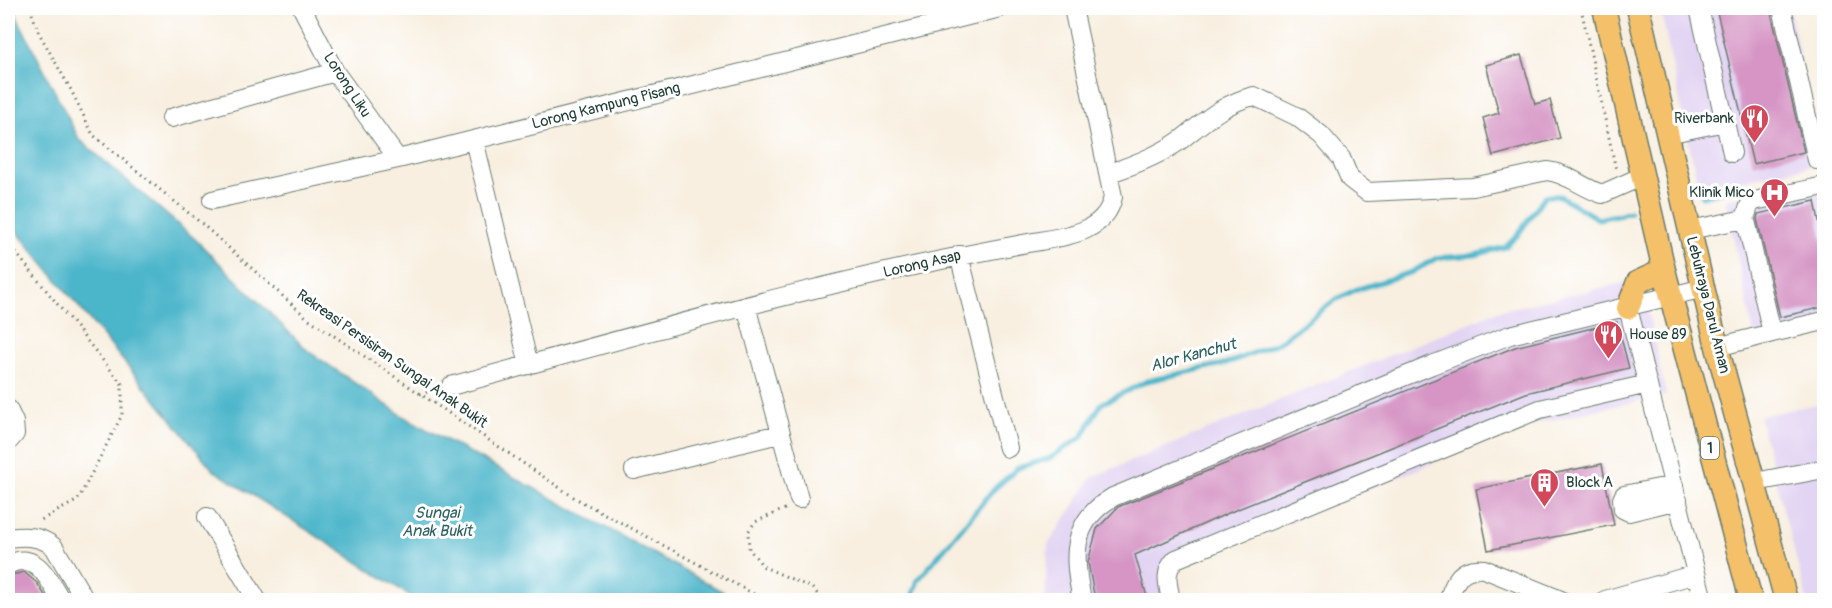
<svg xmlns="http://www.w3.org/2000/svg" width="1832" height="608" font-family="Pangolin,sans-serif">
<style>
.built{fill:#e2d4f3}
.water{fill:#4cb5ca;stroke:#36797f;stroke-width:1.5}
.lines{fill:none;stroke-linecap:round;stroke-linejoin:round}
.stream{stroke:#4cb5ca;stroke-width:5}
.building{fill:#d695c5}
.minor-casing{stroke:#6b7b70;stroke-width:20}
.major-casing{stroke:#6b7b70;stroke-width:25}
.path{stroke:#6b7b70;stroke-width:3;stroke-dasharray:1.5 4.5;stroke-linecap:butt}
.minor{stroke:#fff;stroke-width:18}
.major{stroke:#f4c16a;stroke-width:22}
.labels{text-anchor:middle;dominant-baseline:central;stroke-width:6;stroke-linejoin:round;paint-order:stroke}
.shield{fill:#fff;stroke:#627771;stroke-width:1.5}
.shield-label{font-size:14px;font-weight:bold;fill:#1f3d34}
.street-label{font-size:15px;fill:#1f3d34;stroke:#fff}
.poi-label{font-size:15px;fill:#1f3d34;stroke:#fff;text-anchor:end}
.water-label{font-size:16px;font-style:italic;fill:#2c6161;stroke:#fff}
</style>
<rect width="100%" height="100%" fill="#fff"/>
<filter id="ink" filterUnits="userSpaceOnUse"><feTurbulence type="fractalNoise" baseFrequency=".0167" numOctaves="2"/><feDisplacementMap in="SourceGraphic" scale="12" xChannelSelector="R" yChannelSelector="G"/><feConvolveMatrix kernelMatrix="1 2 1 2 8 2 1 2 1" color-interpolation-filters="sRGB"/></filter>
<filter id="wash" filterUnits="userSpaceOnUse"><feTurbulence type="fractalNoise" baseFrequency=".008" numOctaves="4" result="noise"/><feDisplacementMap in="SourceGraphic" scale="24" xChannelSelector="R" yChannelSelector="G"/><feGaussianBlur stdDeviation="1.35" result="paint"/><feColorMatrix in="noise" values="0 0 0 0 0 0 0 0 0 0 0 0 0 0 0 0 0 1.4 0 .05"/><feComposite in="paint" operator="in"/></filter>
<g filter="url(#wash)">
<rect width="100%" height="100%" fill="#f8efe0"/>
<path class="built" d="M1660,8h129l35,155 -125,27z
M1824,177v157l-67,15 -32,-150z
M1641,279l25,116 -143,31 -347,142 7,32h-138l3,-55 44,-68 406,-166z
M1824,403v197h-17l-48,-184z"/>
<path class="water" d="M8,8h7l2,9 62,122 116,100 112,111 99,68 332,182h-321l-204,-130 -199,-242 -6,-13z"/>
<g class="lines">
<path class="stream" d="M1702,196l34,-8
M911,600l7,-20 77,-92 23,-20 32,-10 32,-21 19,-33 46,-23 81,-18 50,-20 57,-43 20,-10 57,-18 25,-14 38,-3 30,-8 12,-11 28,-40h15l38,23 32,-7"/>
</g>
<g id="blocks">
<path class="building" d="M1716,8h54l34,144 -51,12z
M1521,55l14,49 15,-4 10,38 -67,18 -10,-38 16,-5 -13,-48z
M1815,201l9,45v61l-44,10 -23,-98 1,-5z
M1617,322l12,46 -103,25 -293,118 -98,44 13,45h-53l-7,-38 9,-33 21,-22 397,-160z
M1602,464l12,61 -126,25 -12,-61z
M24,572l13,11 11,17h-40v-24z"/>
</g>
</g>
<g filter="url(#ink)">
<use href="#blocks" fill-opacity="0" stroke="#6b7b70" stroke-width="1.5"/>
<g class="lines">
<defs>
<path id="minor" d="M302,8l33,64 63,87
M1699,8l33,145
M1782,8l35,152
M171,118l164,-46
M1667,134l58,-12
M474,140l55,225
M1110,173c24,-8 51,-18 72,-34 23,-18 42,-36 72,-43l42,20 25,19 20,23 9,21 17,13 106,-5 74,-16c20,2 36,17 55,23l41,-18
M212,200l186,-41 602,-151
M1745,219l4,-13 5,-5 70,-15
M1689,230l56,-11 2,6 25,108 -55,14
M959,255l49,193
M746,306l53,193
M1628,308l75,292
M1772,333l52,-12
M451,386c191,-52 382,-108 577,-143 32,-6 77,-8 85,-46l-40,-189
M8,409l6,13 1,12 -7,8
M634,470l145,-36
M1755,482l69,-13
M1674,485l-50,10 -2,4 1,10 6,3 49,-12
M207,517l50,83
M8,538c16,-2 32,-3 46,9l31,53
M8,565c28,-16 41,15 53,35
M1082,600c-9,-43 -12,-78 31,-103l319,-132 78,-30 194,-47
M1171,600c-3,-16 -8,-28 5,-41l364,-150 108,-25
M1448,600c7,-19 12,-34 36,-31l77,31
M1605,600l91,-26"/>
<path id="major" d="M1604,8l60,262 87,330
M1638,8l79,339 69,253
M1628,308l10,-26 26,-12"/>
</defs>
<use href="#minor" class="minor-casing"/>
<use href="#major" class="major-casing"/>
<path class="path" d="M30,8l9,25 32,57 22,45 108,88 105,94 269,181 190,102
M1581,8l35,162
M8,243l114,141v31l-44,85 -39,21
M420,394l14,-4
M785,509l-30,13 -7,10 1,17 15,18 48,21 11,12"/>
<use href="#minor" class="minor"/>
<use href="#major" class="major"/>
</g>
</g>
<defs>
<symbol id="restaurant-pin" viewBox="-11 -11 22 30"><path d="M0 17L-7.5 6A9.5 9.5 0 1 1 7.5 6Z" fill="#d1495b" stroke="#fff"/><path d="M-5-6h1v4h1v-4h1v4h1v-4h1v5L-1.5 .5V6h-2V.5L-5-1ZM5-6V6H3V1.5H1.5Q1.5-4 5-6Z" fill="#fff"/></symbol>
<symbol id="hospital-pin" viewBox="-11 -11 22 30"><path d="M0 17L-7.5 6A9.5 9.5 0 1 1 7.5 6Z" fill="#d1495b" stroke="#fff"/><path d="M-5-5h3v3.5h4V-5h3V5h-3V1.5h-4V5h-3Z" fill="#fff"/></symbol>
<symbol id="building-pin" viewBox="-11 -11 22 30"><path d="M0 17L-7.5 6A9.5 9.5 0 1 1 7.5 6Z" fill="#d1495b" stroke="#fff"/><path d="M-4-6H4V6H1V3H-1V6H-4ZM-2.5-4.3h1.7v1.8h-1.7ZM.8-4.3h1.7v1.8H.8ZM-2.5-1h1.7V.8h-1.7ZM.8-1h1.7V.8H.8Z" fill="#fff"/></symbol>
</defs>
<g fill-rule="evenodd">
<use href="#restaurant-pin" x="1738" y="102" width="33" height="45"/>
<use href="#hospital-pin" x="1758" y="176" width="33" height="45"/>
<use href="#restaurant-pin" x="1592" y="318" width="33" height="45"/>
<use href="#building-pin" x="1528" y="466" width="33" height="45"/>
</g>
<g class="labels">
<rect class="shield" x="1701" y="437" width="18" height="22" rx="4.5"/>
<g class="shield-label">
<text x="1710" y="448">1</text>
</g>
<g class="street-label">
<text transform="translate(347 85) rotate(57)">Lorong Liku</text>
<text transform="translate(606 106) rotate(-14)">Lorong Kampung Pisang</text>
<text transform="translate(922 264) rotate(-13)">Lorong Asap</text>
<text transform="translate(1708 305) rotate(76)">Lebuhraya Darul Aman</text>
<text transform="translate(392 359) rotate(35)">Rekreasi Persisiran Sungai Anak Bukit</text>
</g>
<g class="poi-label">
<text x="1734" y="118">Riverbank</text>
<text x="1754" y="192">Klinik Mico</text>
<text x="1629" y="334" text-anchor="start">House 89</text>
<text x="1566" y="482" text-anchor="start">Block A</text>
</g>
<g class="water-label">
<text transform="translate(1193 355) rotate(-15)">Alor Kanchut</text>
<text x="437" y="513">Sungai<tspan x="437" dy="18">Anak Bukit</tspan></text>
</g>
</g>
<rect width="1832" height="608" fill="none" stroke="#fff" stroke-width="30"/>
</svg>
